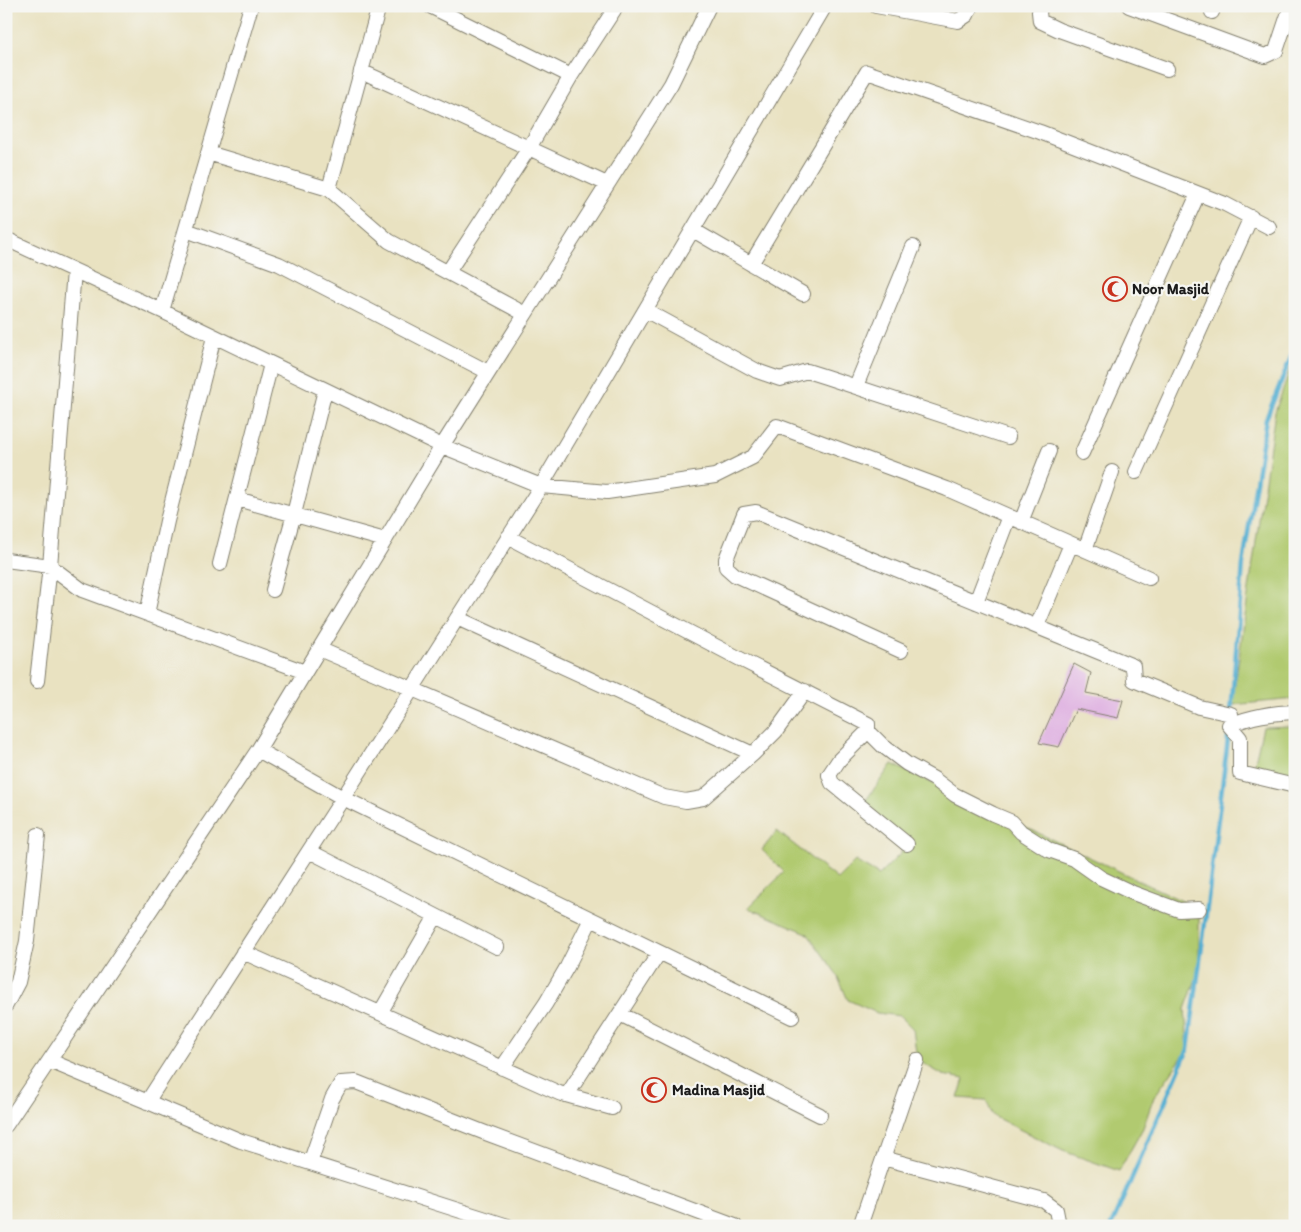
<svg xmlns="http://www.w3.org/2000/svg" width="1301" height="1232" font-family="Itim,sans-serif">
<style>
.green{fill:#b1ca6f;stroke:#667346}
.lines{fill:none;stroke-linecap:round;stroke-linejoin:round}
.stream{stroke:#54afd2;stroke-width:4.5}
.building{fill:#dfb1e1}
.minor-casing{stroke:#827f6e;stroke-width:16}
.minor{stroke:#fff;stroke-width:14}
.labels{text-anchor:middle;dominant-baseline:central;stroke-width:4.5;stroke-linejoin:round;paint-order:stroke}
.poi-label{font-size:15px;font-weight:bold;fill:#1c1c1c;stroke:#f6f6f2;text-anchor:start}
</style>
<rect width="100%" height="100%" fill="#f6f6f2"/>
<filter id="ink" filterUnits="userSpaceOnUse"><feTurbulence type="fractalNoise" baseFrequency=".02" numOctaves="2"/><feDisplacementMap in="SourceGraphic" scale="10" xChannelSelector="R" yChannelSelector="G"/><feConvolveMatrix kernelMatrix="1 2 1 2 8 2 1 2 1" color-interpolation-filters="sRGB"/></filter>
<filter id="wash" filterUnits="userSpaceOnUse"><feTurbulence type="fractalNoise" baseFrequency=".0096" numOctaves="4" result="noise"/><feDisplacementMap in="SourceGraphic" scale="20" xChannelSelector="R" yChannelSelector="G"/><feGaussianBlur stdDeviation="1.12" result="paint"/><feColorMatrix in="noise" values="0 0 0 0 0 0 0 0 0 0 0 0 0 0 0 0 0 1.4 0 .05"/><feComposite in="paint" operator="in"/></filter>
<g filter="url(#wash)">
<rect width="100%" height="100%" fill="#e9e2c1"/>
<path class="green" d="M1295,356v343l-63,6 43,-293z
M1295,726v50l-41,-10 9,-39z
M892,764l307,145v62l-14,38 3,40 -34,48 -11,31 -24,43 -56,-20 -70,-35 -7,-16 -28,-2 6,-19 -21,-4 -26,-15 -4,-31 -13,-13 -23,-3 -29,-13 -12,-27 -29,-40 -59,-25 36,-36 -22,-22 15,-19 60,48 18,-18 24,14 21,-21 6,-10 -45,-37z"/>
<g class="lines">
<path class="stream" d="M1231,713l12,-149 23,-145 29,-72
M1111,1226l77,-177 16,-118 25,-200"/>
</g>
<g id="blocks">
<path class="building" d="M1074,664l17,9 -5,20 37,7 -5,18 -42,-9 -17,38 -20,-4z"/>
</g>
</g>
<g filter="url(#ink)">
<use href="#blocks" fill-opacity="0" stroke="#827f6e" stroke-width="1"/>
<g class="lines">
<defs>
<path id="minor" d="M430,6l141,70
M876,6l82,15 9,-6 4,-9
M1041,6l-2,6 1,9 19,9 108,39
M1129,6l136,50 11,-5 15,-45
M1212,12l2,-6
M361,71l246,113
M208,153l121,36 60,52 136,73
M329,189l50,-183
M186,230l93,34 209,108
M693,230l110,64
M6,239l156,72 280,135 99,40 66,6 108,-16 38,-19 24,-31 170,63 202,89
M751,264l116,-192 173,60 185,72 44,23
M448,272l81,-124 42,-72 43,-66
M645,310l112,61 23,8 27,-8 19,6 182,60
M162,311l89,-305
M856,386l57,-139
M1082,453l116,-259
M1136,472l115,-255
M237,499l148,41
M1021,522l28,-71
M508,537l236,124 124,63v7l-29,29 -10,15 3,8 75,61
M1085,550l27,-78
M6,560l44,6 32,24 223,82
M220,564l51,-200
M273,590l21,-76 31,-124
M976,602l33,-86
M147,614l20,-93 47,-184
M457,618l296,136
M1037,626l34,-82
M319,649l345,148 22,4 17,-3 50,-44 23,-23 29,-40
M901,651l-166,-76 -9,-8v-8l18,-45 12,-2 377,154 1,14 65,27 32,7
M37,681l13,-115 24,-295
M1295,712c-25,1 -42,4 -66,13l11,13v35l55,13
M868,731l15,15 24,18 27,15 21,16 38,19 19,8 9,10 28,18 25,9 27,19 32,15 46,17 20,-1
M258,750l85,48 449,219
M309,851l188,96
M243,952l316,141 53,15
M6,1005l12,-23 9,-41 11,-106
M380,1013l56,-97
M620,1014l200,101
M50,1061l191,80 267,85
M502,1068l44,-65 21,-36 24,-48
M567,1095l92,-142
M147,1102l196,-304 198,-312 284,-480
M6,1125l252,-375 184,-304 229,-362 38,-78
M883,1158l161,43 12,9 2,10 -2,6
M310,1163l22,-64 9,-16 15,-1 127,50 252,94
M860,1226l57,-166"/>
</defs>
<use href="#minor" class="minor-casing"/>
<use href="#minor" class="minor"/>
</g>
</g>
<defs>
<symbol id="mosque-ring" viewBox="-11 -11 22 22"><circle r="9.5" fill="#f6f6f2" stroke="#c8321e" stroke-width="1.5"/><path d="M3.5-4.9A6 6 0 1 0 3.5 4.9A5 5 0 1 1 3.5-4.9Z" fill="#c8321e"/></symbol>
</defs>
<g fill-rule="evenodd">
<use href="#mosque-ring" x="1101" y="275" width="28" height="28"/>
<use href="#mosque-ring" x="640" y="1076" width="28" height="28"/>
</g>
<g class="labels">
<g class="poi-label">
<text x="1132" y="289">Noor Masjid</text>
<text x="672" y="1090">Madina Masjid</text>
</g>
</g>
<rect width="1301" height="1232" fill="none" stroke="#f6f6f2" stroke-width="25"/>
</svg>
